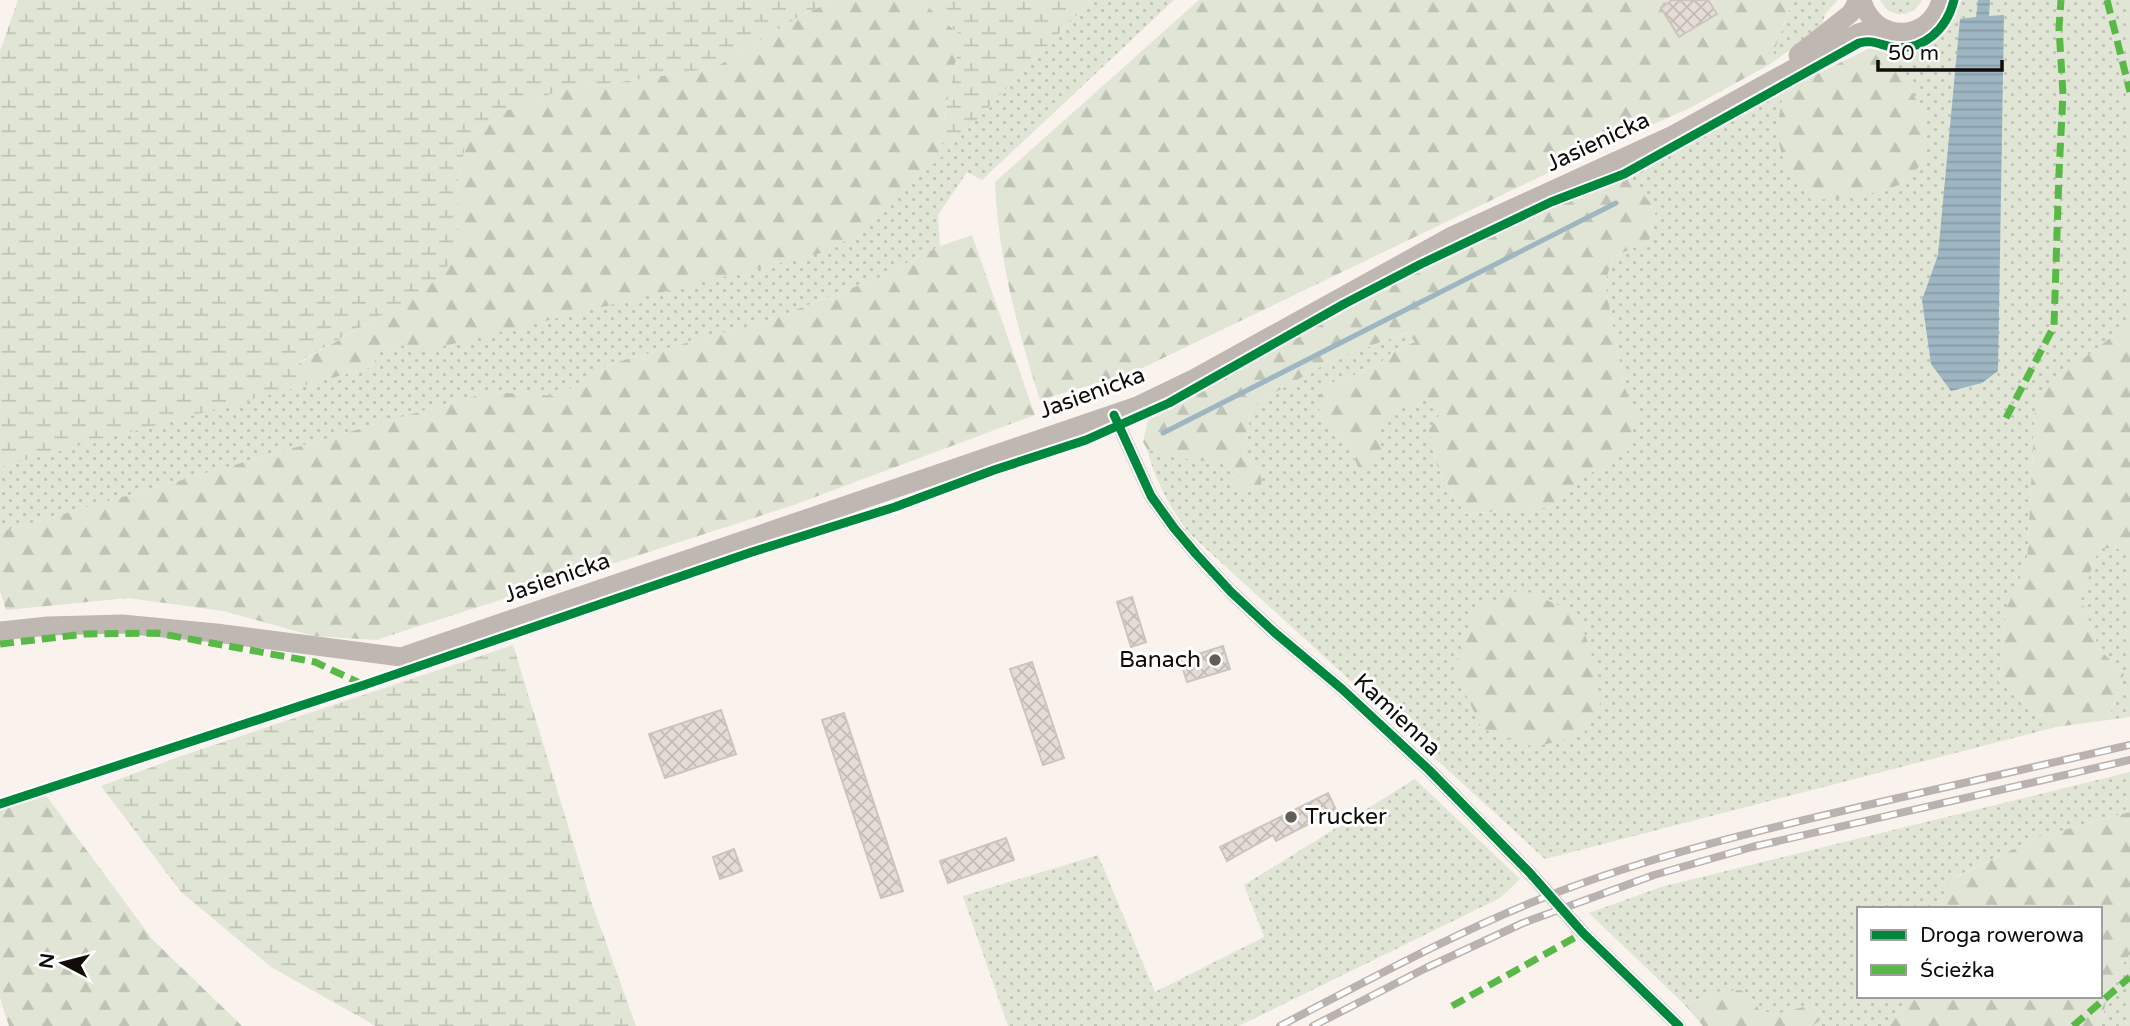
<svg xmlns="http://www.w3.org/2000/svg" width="2130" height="1026" font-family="'Varela Round',sans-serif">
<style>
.grass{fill:url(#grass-dots)}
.forest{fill:url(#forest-firs)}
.wetland{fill:url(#wetland-marsh)}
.water{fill:url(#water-rules)}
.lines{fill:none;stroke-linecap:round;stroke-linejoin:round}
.stream{stroke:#9db6c2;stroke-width:5}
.building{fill:url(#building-cross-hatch);stroke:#cbc5c0;stroke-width:2}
.street{stroke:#beb8b4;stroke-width:14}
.secondary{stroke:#beb7b2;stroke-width:19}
.rail-casing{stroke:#b9b2af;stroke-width:8}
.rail{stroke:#fff;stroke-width:5;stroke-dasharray:16;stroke-linecap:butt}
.quiet{stroke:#58b947;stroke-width:7;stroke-dasharray:14 7;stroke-linecap:butt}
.cycleway-casing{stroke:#fff;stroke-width:13}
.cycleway{stroke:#00873e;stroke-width:9}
.poi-dot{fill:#625d59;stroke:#fff;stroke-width:2.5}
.labels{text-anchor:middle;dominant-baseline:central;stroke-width:6;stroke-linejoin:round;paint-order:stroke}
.street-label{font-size:23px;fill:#100c09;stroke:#fff}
.poi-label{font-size:23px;fill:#100c09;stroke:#fff;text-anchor:end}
</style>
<defs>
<pattern id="grass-dots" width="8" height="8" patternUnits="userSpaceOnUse" patternTransform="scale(1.75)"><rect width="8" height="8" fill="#e0e5d5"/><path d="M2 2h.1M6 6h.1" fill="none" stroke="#bfc3b6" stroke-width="1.8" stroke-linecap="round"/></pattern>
<pattern id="forest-firs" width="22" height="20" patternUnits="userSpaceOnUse" patternTransform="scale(1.75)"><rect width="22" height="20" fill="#e0e5d5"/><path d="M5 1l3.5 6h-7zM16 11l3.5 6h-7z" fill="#bfc3b6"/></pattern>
<pattern id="wetland-marsh" width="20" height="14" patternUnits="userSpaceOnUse" patternTransform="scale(1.75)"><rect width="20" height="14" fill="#e0e5d5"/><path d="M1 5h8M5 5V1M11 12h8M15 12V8" fill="none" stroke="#bfc3b6"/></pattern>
<pattern id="water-rules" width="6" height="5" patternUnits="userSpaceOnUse" patternTransform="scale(1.75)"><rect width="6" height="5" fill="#9db6c2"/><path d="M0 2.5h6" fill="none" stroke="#869ba5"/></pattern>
<pattern id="building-cross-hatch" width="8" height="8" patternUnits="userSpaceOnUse" patternTransform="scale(1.75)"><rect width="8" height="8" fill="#e5dcd5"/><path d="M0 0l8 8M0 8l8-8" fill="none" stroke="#c3bcb6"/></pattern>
</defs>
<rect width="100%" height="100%" fill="#faf3ed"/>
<path class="grass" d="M1091,0h83l-192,180 -15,-8 -29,43 2,31 -62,32 -111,43 -157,43 -52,32 -69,-4 -489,140v-65l372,-100 6,-14 25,-8 13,8 524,-195z
M1793,0h45l-13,14 -3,12 -53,39z
M1880,0h42c-10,19 -32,19 -42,0z
M1961,0h169v332l-11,-1 -71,56 -13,22 -8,154 -21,46 -7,73 57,45 -511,132 -357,-327c-19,-26 -33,-52 -41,-83 26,10 54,10 80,16l14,26 20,-4c2,-16 -5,-23 -18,-31l9,-50 80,-46 77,-28 6,10 -22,9 -15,14 -35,15 -14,3 -5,43 24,18 10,23 23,-15v-33l13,-8 31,-12 18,11 -14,20 8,37 28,47 86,-7 27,-26 50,-31 8,-33 -12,-32 -19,-102 8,-26 36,-16 7,-31 -28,-33 156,-87 -8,42 147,-22 -35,-56c38,-4 60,-16 73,-54z
M2099,548l31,1v168l-22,3 16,-46 -25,-25 -18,-50z
M2130,772v40l-92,25 -85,41 -17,31h-77v87h52l-21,30h-77l10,-8 -9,-14 -37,10 -17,-3 -10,-16 -38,-3 -27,13 -96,-92 72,-26z
M1415,779l105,100 -20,19 -261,128h-231l-45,-130 135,-41 57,137 109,-55 -20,-52z
M2130,954v72h-30l12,-47z"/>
<path class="forest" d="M837,0h83l41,36 -16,78 -5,44 -80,75 -35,19 -409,101 -13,-8 -25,8 -6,14 -51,14 -22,-18 97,-56 62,-70 -2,-45 10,-51 41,-31 52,-19 155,-23 91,-55z
M1199,0h594l-24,65 -79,43 -90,40 -466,224 -94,28c-23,-72 -42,-143 -45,-218z
M1870,48l18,6 35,56v53l-24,22 -39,12 -49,3 -26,-34 -9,-34 8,-42z
M1628,177l28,32 -7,32 -36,16 -8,26 19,102 12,32 -8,34 -50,30 -27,26 -86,7 -28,-48 -8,-36 14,-20 -18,-10 -31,11 -13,8v33l-10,18 -13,-3 -10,-23 -24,-18 -8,-26 13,-17 14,-3 35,-15 15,-14 22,-9 -7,-10 -76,28 -80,46 -9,50c12,8 21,15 18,31l-7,5 -13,-1 -14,-26c-27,-6 -54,-6 -80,-16l-4,-7 5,-22 291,-162 167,-76z
M972,235l63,180 -244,91 -415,134 -62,-4 -91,-25 -95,-13 -122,12 -6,-19v-59l489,-140 69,4 52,-32 157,-43 111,-43 62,-32z
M2119,331l11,1v217l-31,-1 -18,51 18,50 25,25 -16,46 -52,7 -57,-45 7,-73 21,-46 8,-154 12,-22z
M1522,589l56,25 13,38 10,50 -18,33 -49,12 -52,-18 -28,-60 20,-60z
M45,794l108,146 89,86h-233l-9,-28v-188z
M2130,812v142l-18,25 -12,47h-210l21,-30h189v-87h-164l16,-30 86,-42z
M1740,990l10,5 10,16 17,3 37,-10 9,14 -10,8h-110l-18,-21 27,-13z"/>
<path class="wetland" d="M18,0h819l-32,13 -91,55 -155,23 -52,19 -41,31 -10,51 2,45 -14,38 -48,32 -97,55 22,19 -321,86v-416z
M920,0h171l-151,158 5,-44 16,-78z
M513,645l78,256 45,125h-260l-105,-59 -90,-75 -80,-106 80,-30z"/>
<path class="water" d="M1978,0h12l-1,16 15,-1 -6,356 -16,12 -31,8 -20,-27 -9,-64 16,-45 22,-236 16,-2z"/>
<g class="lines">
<path class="stream" d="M1163,433l453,-230"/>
</g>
<path class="building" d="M1672,0h36l9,14 -38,23 -18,-29z
M1132,597l14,45 -15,5 -14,-45z
M1223,646l7,23 -43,13 -7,-22z
M1032,662l32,96 -21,7 -33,-96z
M721,710l15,44 -71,24 -16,-44z
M844,713l59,178 -22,7 -59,-178z
M1328,793l8,17 -60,31 -3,-6 -46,26 -7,-14z
M1006,838l8,22 -66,23 -8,-22z
M734,849l8,22 -22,8 -7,-22z"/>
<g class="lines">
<path class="street" d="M1114,415l37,81 23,32 22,26 35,38 43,40 68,57 87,81 100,102 54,61 96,93"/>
<path class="secondary" d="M1862,0c11,43 68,43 79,0
M1798,55l53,-42 7,-13
M0,631l48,-5 74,-2 94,9 185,24 736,-251 58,-28 255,-141 221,-101 187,-103 13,-4 14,1"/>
<defs>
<path id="rail" d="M1280,1026c94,-49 187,-100 286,-137 100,-37 203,-61 306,-85 86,-20 172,-39 258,-59
M1313,1026l113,-58 97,-45 131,-48 98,-28 378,-87"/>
</defs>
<use href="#rail" class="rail-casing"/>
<use href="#rail" class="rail"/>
<path class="quiet" d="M2107,0l23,92
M2006,418l48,-92 5,-153 4,-79 -4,-66 2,-28
M0,644l85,-10 72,-1 158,29 49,23
M1452,1006l131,-73
M2073,1026l57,-49"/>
<defs>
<path id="cycleway" d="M1114,415l37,81 23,32 22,26 35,38 43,40 68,57 87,81 100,102 54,61 96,93
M0,804l364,-119 388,-133 143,-45 99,-37 92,-30 83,-37 175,-99 77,-40 130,-62 73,-28 235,-131c13,-4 21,2 33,4 31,5 55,-18 62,-47"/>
</defs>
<use href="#cycleway" class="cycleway-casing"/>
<use href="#cycleway" class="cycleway"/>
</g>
<g class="poi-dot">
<circle cx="1215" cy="660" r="7"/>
<circle cx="1291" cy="817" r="7"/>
</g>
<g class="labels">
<g class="street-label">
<text transform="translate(1598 142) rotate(-25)">Jasienicka</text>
<text transform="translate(1092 393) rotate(-20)">Jasienicka</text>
<text transform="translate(557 578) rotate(-19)">Jasienicka</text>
<text transform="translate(1397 715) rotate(43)">Kamienna</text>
</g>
<g class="poi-label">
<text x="1201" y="660">Banach</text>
<text x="1305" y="817" text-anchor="start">Trucker</text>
</g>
</g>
<rect x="1857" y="907" width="245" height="91" fill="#ffffff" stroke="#9f9e9d" stroke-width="2"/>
<rect x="1871" y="930" width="35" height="10" fill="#00873e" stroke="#9f9e9d" stroke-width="2"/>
<text x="1920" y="942" font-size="21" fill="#100c09">Droga rowerowa</text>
<rect x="1871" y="965" width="35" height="10" fill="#58b947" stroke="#9f9e9d" stroke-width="2"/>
<text x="1920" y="977" font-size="21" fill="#100c09">Ścieżka</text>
<g transform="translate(63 963) rotate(277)" stroke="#ffffff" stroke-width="5" paint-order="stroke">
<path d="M0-5L12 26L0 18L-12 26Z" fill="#100c09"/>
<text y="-10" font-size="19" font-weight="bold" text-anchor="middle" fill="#100c09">N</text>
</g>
<path d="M1878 60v10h124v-10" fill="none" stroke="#100c09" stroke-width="3.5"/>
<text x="1888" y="60" font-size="21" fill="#100c09" stroke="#ffffff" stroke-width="5" paint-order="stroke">50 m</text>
</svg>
